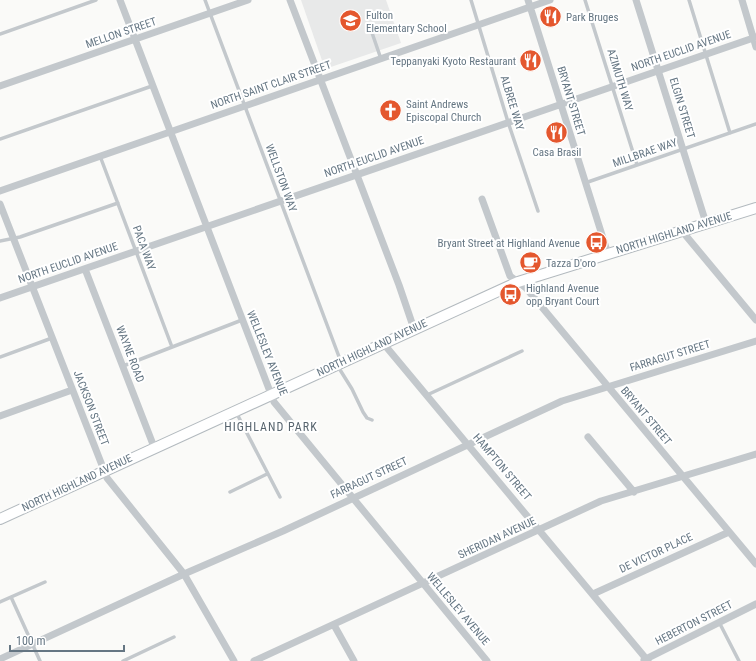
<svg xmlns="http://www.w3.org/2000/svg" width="756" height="661" font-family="'Roboto Condensed',sans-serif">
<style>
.built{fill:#e8e9e9}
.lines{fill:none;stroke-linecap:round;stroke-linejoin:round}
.secondary-casing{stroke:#b3babf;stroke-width:12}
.lane{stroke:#c3c8cc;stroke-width:3.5}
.street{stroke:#c3c8cc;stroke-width:7}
.secondary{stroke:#fff;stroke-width:10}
.labels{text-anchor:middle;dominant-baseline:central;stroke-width:4;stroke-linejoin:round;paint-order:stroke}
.poi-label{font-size:11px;fill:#657683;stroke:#fff;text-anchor:start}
.street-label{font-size:11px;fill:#657683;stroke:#fff}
.neighbourhood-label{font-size:12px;letter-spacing:1px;fill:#57646e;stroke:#fff}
</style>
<rect width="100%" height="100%" fill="#fafaf8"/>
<path class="built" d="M301,0h85l15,43 -76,26z"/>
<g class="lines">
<defs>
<path id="secondary" d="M0,519l518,-237 238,-74"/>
</defs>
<use href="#secondary" class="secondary-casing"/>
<path class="lane" d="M205,0l136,362
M471,0l37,122 30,89
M585,0l52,165
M689,0l41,133
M369,24l12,35
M0,34l96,-34
M0,139l152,-53
M100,156l72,191
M585,183l171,-59
M0,241l20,-4 98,-34
M0,357l52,-19
M337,365l15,24 11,23 4,6 5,2
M123,366l119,-46
M427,395l95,-44
M236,412l44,85
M230,492l37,-18
M11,597l29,64
M0,602l45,-20
M719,622l20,39
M123,661l51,-24"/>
<path class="street" d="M120,0l154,402 213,259
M290,0l109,285 15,44
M528,0l80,254
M636,0l70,223
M742,0l14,47
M0,86l248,-86
M0,191l550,-191
M482,199l28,77 16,12 230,276
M0,204l107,274 77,96 50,87
M682,231l74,89
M85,269l69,178
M0,298l756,-261
M383,343l265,318
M0,416l72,-26
M588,437l46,55
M593,594l136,-62
M334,625l20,36
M0,659l184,-85 99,-43 279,-130 194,-60
M644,660l112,-56
M254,661l347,-160 155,-47"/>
<use href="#secondary" class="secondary"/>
</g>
<defs>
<symbol id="restaurant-disc" viewBox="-11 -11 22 22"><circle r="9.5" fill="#e4572e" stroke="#fff"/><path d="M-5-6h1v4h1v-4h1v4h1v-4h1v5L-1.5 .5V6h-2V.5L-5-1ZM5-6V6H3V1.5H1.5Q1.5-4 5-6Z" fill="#fff"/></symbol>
<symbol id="school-disc" viewBox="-11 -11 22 22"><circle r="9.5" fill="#e4572e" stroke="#fff"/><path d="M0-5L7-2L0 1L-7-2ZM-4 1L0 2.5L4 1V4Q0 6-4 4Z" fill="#fff"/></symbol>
<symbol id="church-disc" viewBox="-11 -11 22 22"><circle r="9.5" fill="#e4572e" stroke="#fff"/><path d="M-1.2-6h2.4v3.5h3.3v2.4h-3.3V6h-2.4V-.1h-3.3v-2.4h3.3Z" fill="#fff"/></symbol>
<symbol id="bus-disc" viewBox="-11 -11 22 22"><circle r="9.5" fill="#e4572e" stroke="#fff"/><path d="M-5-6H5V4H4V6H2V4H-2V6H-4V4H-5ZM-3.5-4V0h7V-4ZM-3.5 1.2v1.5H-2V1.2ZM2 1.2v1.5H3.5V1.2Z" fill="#fff"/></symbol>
<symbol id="cafe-disc" viewBox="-11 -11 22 22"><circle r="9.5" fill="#e4572e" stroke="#fff"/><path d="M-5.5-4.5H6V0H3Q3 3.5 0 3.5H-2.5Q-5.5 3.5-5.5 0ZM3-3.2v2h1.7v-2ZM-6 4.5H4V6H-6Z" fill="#fff"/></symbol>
</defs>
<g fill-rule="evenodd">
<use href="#restaurant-disc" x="538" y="4" width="25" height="25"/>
<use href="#school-disc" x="338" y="8" width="25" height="25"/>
<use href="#restaurant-disc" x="518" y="48" width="25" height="25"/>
<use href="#church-disc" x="378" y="98" width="25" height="25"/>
<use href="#restaurant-disc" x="544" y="120" width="25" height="25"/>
<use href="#bus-disc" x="584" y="230" width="25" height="25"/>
<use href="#cafe-disc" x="518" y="250" width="25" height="25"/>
<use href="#bus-disc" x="498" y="282" width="25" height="25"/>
</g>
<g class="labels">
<g class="poi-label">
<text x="366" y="15">Fulton<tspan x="366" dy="13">Elementary School</tspan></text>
<text x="566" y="17">Park Bruges</text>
<text x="516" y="61" text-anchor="end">Teppanyaki Kyoto Restaurant</text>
<text x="406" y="104">Saint Andrews<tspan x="406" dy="13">Episcopal Church</tspan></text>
<text x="557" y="152" text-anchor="middle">Casa Brasil</text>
<text x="580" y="243" text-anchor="end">Bryant Street at Highland Avenue</text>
<text x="546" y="263">Tazza D'oro</text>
<text x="526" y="288">Highland Avenue<tspan x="526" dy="13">opp Bryant Court</tspan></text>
</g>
<g class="street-label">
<text transform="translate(121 33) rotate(-19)">MELLON STREET</text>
<text transform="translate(681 51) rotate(-19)">NORTH EUCLID AVENUE</text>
<text transform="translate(620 80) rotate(73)">AZIMUTH WAY</text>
<text transform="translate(271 85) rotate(-19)">NORTH SAINT CLAIR STREET</text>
<text transform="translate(571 101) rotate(73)">BRYANT STREET</text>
<text transform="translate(512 103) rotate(73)">ALBREE WAY</text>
<text transform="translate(682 108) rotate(73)">ELGIN STREET</text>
<text transform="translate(645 153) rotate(-19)">MILLBRAE WAY</text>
<text transform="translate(374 157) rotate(-19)">NORTH EUCLID AVENUE</text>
<text transform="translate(281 178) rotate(70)">WELLSTON WAY</text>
<text transform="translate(674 233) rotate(-17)">NORTH HIGHLAND AVENUE</text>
<text transform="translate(144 248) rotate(70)">PACA WAY</text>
<text transform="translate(68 263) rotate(-19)">NORTH EUCLID AVENUE</text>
<text transform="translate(372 348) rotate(-25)">NORTH HIGHLAND AVENUE</text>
<text transform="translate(267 353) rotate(68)">WELLESLEY AVENUE</text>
<text transform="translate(130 354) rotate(69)">WAYNE ROAD</text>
<text transform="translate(670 356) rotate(-17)">FARRAGUT STREET</text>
<text transform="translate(91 408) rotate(69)">JACKSON STREET</text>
<text transform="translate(646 416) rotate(50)">BRYANT STREET</text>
<text transform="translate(502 467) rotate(50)">HAMPTON STREET</text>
<text transform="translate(369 478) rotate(-25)">FARRAGUT STREET</text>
<text transform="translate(77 483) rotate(-25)">NORTH HIGHLAND AVENUE</text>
<text transform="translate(497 538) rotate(-25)">SHERIDAN AVENUE</text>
<text transform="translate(656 553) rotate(-25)">DE VICTOR PLACE</text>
<text transform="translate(458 609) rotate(50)">WELLESLEY AVENUE</text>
<text transform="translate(694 623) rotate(-27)">HEBERTON STREET</text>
</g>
<g class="neighbourhood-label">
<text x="271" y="427">HIGHLAND PARK</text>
</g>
</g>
<path d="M10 645v6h114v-6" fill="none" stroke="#657683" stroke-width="2"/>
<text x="16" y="645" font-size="12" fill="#657683" stroke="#ffffff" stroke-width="3" paint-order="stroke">100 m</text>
</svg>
